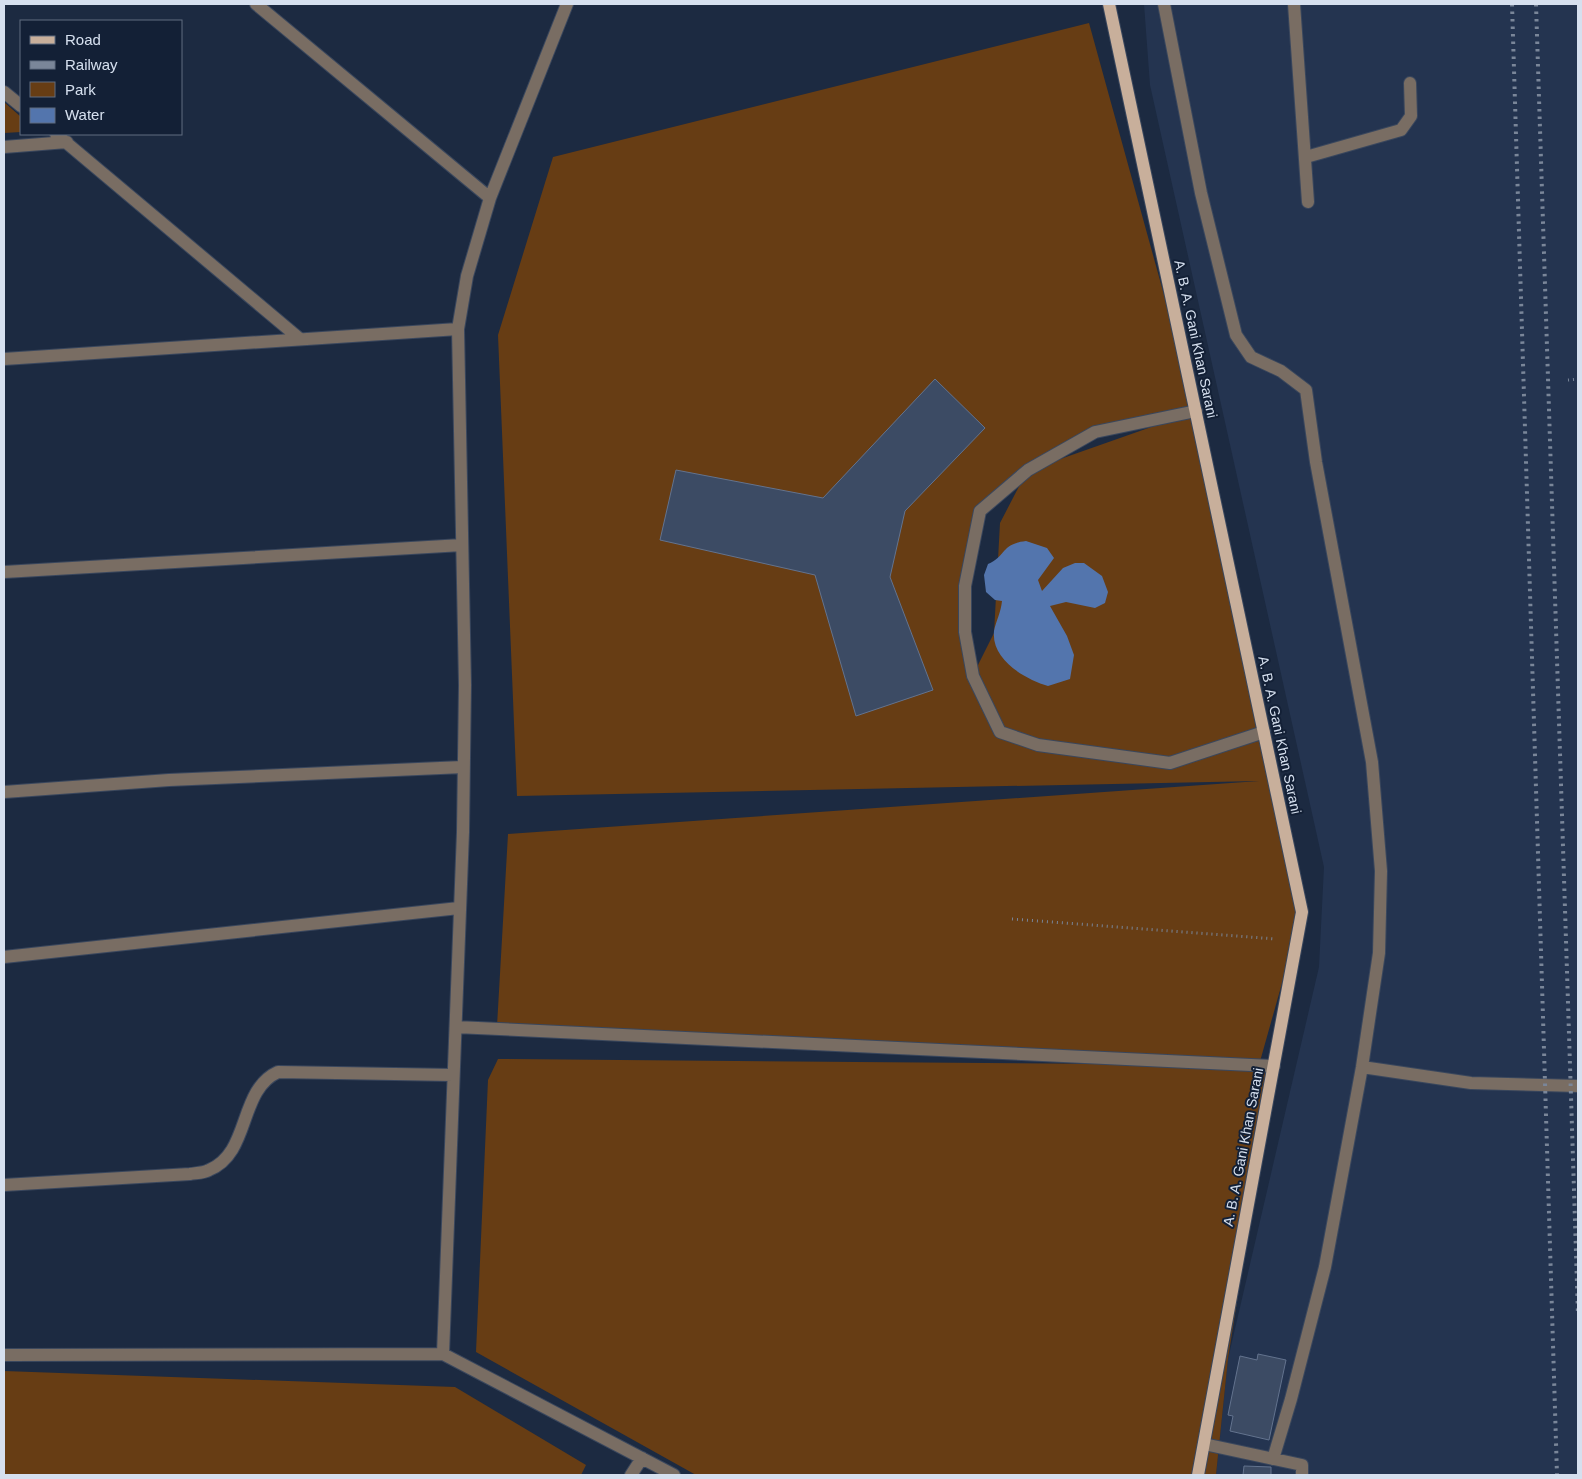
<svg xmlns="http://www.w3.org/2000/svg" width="1582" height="1479" font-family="Arial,sans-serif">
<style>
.built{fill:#243450}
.green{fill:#673d14;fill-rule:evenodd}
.water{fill:#5375ad}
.building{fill:#3c4b64;stroke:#63738e}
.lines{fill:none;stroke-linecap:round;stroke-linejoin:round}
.minor-casing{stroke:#3a475d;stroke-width:14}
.major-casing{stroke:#3a475d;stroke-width:14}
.path{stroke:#798598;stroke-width:3;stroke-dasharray:1 4;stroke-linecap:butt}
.minor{stroke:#796d63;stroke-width:12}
.major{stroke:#c8af9b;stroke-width:12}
.rail{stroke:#7a8699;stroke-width:4;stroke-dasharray:2.5 5;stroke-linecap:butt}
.labels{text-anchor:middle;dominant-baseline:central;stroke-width:4;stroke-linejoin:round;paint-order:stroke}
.street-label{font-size:14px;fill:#d6e0ef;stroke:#132036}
</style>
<rect width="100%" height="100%" fill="#1c2a41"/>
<path class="built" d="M1144,4h434v1471h-362l12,-116 91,-392 5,-100 -174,-782z"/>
<path class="green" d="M1089,23l107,388 106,501 -43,153 15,1 -46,293 -12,116h-520l-220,-123 12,-272 10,-21 743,6 -744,-39 11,-192 751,-53 -742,15 -19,-461 55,-178zM1191,413l-159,56 63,-37zM1027,471l-27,52 -6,110 -21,42 -8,-89 15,-75z
M4,102l17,15v15l-17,1z
M4,1371l451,16 131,78 -5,10h-577z"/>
<path class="water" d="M1026,541l21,7 7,10 -16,22 4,11 21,-23 12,-5h9l18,13 6,16 -3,11 -10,5 -29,-6 -16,4 17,30 7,19 -4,24 -22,7c-23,-7 -57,-26 -54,-55 2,-10 7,-19 8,-30l-7,-1 -9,-8 -2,-17 4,-11c19,-8 12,-20 38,-23z"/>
<path class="building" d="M935,379l50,49 -80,83 -15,66 43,113 -77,26 -41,-141 -155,-35 16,-70 147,28z
M1258,1354l28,6 -17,80 -39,-9 3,-15 -5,-1 12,-59 17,4z
M1244,1466l27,1v8h-28z"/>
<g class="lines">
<defs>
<path id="minor" d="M256,4l234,194
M1164,4l37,189 35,142 15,22 30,14 25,19 10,72 56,300 9,109 -2,82 -17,114 -37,200 -34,132 -18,60
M1294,4l14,198
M4,92l17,14
M56,134l244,205
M4,147l63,-5
M1306,157l95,-27 10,-14 -1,-33
M4,359l454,-30
M1196,411l-101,21 -67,38 -48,41 -15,75v46l8,44 27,56 38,13 132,18 94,-31
M4,572l458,-27
M4,792l165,-12 294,-13
M4,957l455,-49
M456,1027l818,39
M1362,1067l109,16 107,3
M4,1185l186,-11c6,-1 14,-1 19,-4 42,-17 29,-80 69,-98l175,3
M443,1354l20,-522 2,-147 -7,-356 9,-53 23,-78 77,-194
M4,1355l439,-1 231,121
M1204,1444l98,21v10
M631,1475l11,-17"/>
<path id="major" d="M1109,4l193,908 -104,563"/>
</defs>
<use href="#minor" class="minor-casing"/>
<use href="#major" class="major-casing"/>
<path class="path" d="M1568,380l10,-1
M1012,919l264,20"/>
<use href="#minor" class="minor"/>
<use href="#major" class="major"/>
<path class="rail" d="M1512,4l45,1471
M1536,4l42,1311"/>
</g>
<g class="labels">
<g class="street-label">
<text transform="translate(1196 339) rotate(78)">A. B. A. Gani Khan Sarani</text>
<text transform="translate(1280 735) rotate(78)">A. B. A. Gani Khan Sarani</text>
<text transform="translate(1243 1147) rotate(-79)">A. B. A. Gani Khan Sarani</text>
</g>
</g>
<rect width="1582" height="1479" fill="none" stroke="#d6e0ef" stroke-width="10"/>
<rect x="20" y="20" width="162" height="115" fill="#132036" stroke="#616d80"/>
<rect x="30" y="36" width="25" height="8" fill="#c8af9b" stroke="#616d80"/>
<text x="65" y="45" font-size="15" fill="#d6e0ef">Road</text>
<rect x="30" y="61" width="25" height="8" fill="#7a8699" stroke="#616d80"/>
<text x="65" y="70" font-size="15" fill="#d6e0ef">Railway</text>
<rect x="30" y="82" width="25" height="15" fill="#673d14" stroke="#616d80"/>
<text x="65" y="95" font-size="15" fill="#d6e0ef">Park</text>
<rect x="30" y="108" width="25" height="15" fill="#5375ad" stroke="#616d80"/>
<text x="65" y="120" font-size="15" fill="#d6e0ef">Water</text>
</svg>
